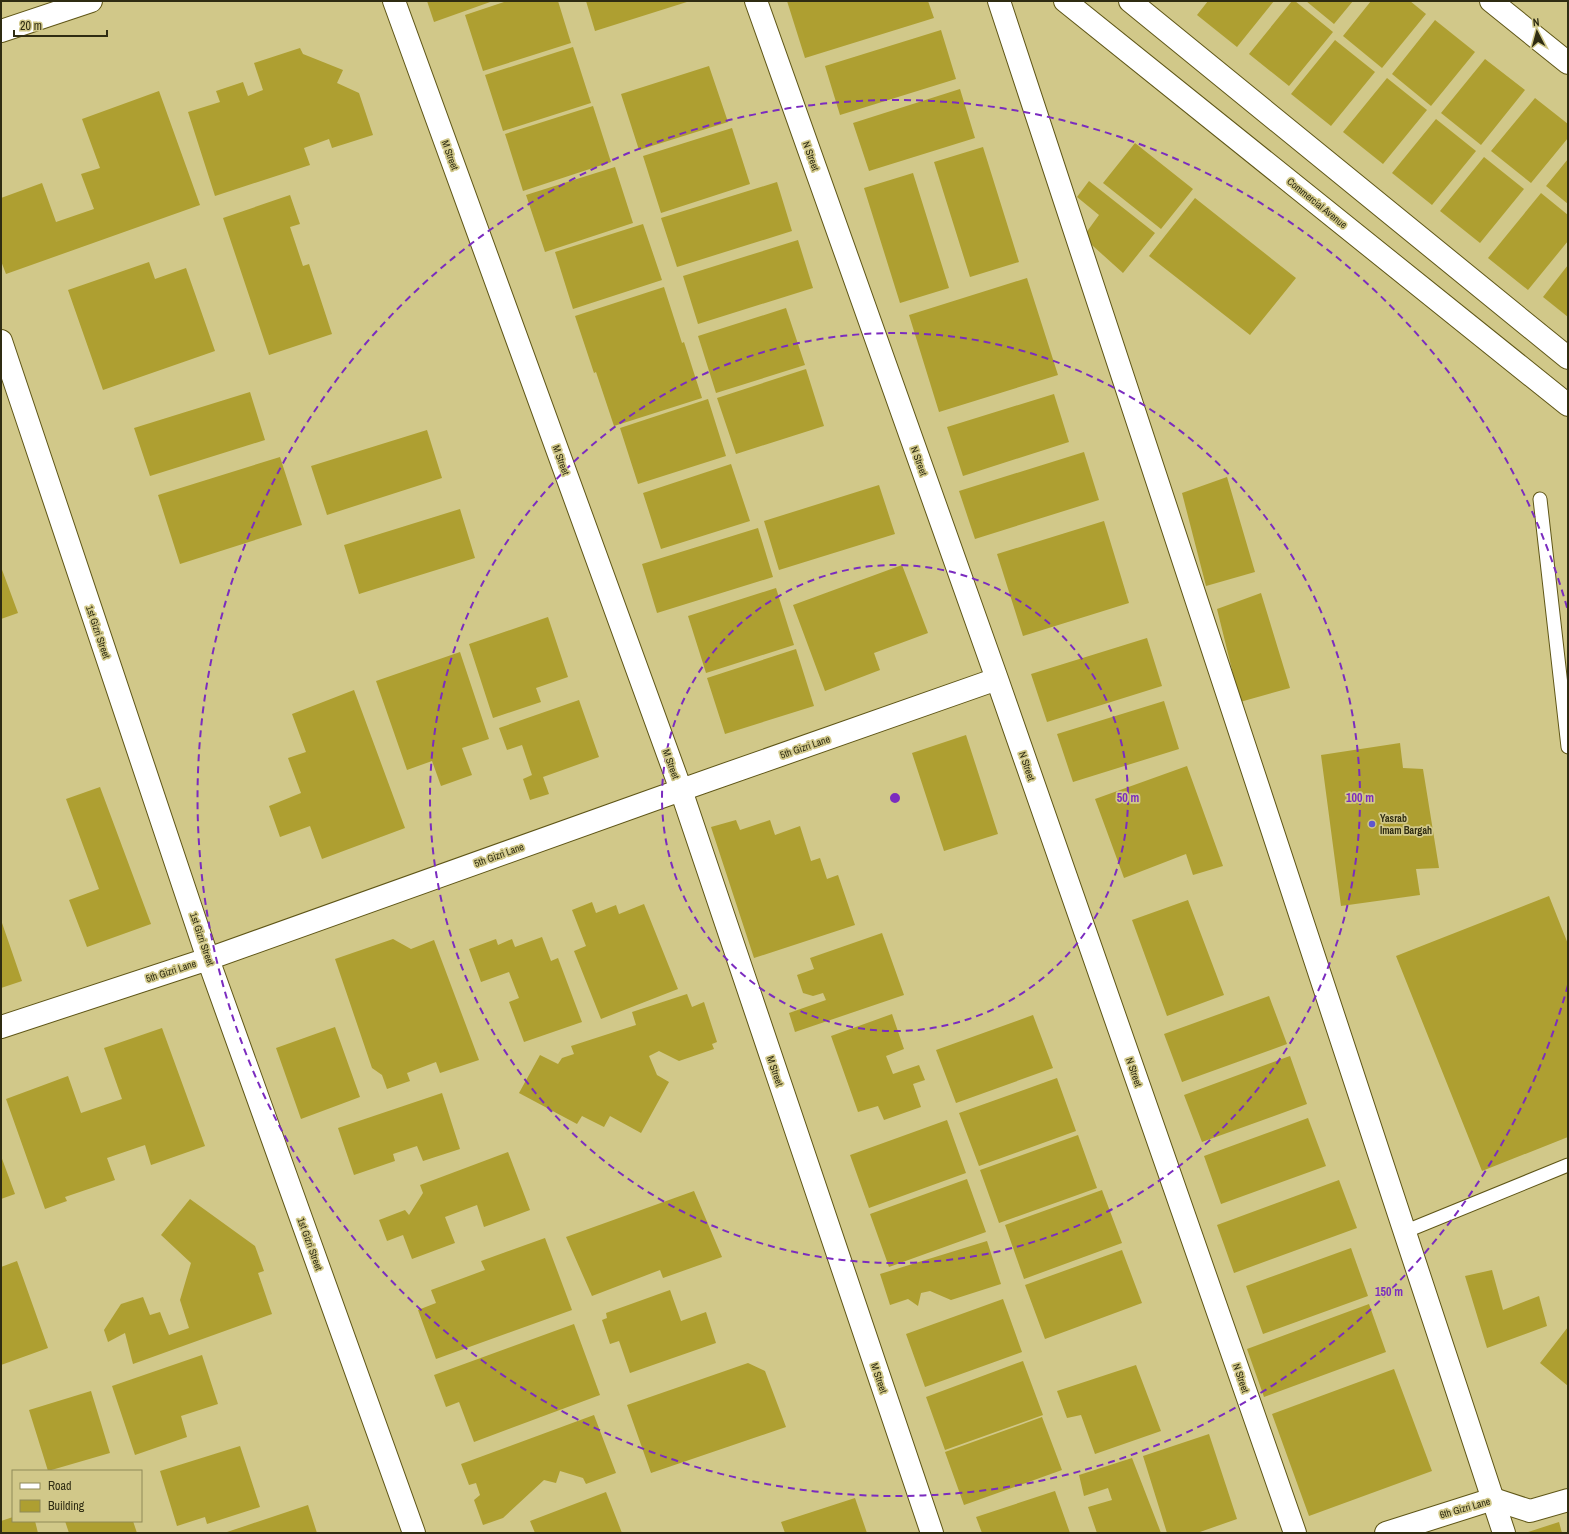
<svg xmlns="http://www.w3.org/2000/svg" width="1569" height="1534" font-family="'Archivo Narrow',sans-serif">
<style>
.building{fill:#ae9f31}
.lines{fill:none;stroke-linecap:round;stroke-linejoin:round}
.lane-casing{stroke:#5f5617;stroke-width:15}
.street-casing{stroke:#5f5617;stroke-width:24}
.secondary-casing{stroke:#5f5617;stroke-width:24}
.lane{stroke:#fff;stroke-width:13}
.street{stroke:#fff;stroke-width:22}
.secondary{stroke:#fff;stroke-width:22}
.ring{fill:none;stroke:#7b2cbf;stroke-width:2;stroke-dasharray:7 5}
.poi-dot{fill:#5f56cf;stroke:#d1c889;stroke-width:1.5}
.labels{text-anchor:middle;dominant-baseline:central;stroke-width:3.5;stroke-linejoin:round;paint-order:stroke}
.street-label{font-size:10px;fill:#2f2c12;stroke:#d1c889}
.poi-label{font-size:10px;font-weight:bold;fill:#2f2c12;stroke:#d1c889;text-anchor:start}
.centre{fill:#7b2cbf;stroke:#d1c889;stroke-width:2}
.ring-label{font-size:12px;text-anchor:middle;font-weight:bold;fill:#7b2cbf;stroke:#d1c889;stroke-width:3.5;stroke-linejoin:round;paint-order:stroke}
</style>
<rect width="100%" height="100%" fill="#d1c889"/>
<path class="building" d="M427,1h66l-59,21z
M507,1h51l13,42 -88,28 -18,-56z
M586,1h104l-95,30z
M787,1h141l6,17 -129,40z
M1208,1h66l-37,46 -40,-32z
M1292,1h3l38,31 -44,54 -40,-32z
M1306,1h47l-19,23z
M1371,1h39l16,13 -44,54 -39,-32z
M1435,20l40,32 -44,54 -39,-32z
M941,30l15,49 -116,36 -15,-49z
M1335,40l40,32 -44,54 -40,-32z
M573,47l18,56 -88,28 -18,-56z
M300,48l3,6 40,16 -6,13 22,10 14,42 -41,13 -3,-9 -25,9 6,17 -95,31 -27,-84 32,-10 -4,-11 27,-9 5,14 15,-6 -9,-27z
M1485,59l40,31 -44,55 -40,-32z
M709,66l19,56 -89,28 -18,-56z
M1387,78l40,32 -44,54 -40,-32z
M960,89l15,49 -106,33 -16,-48z
M159,91l41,114 -194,69 -5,-13v-63l41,-15 14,39 38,-13 -13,-35 19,-6 -18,-49z
M1535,98l33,26v14l-37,45 -40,-32z
M593,106l18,56 -88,29 -18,-57z
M1436,119l40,32 -44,54 -40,-32z
M732,128l18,56 -89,29 -18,-57z
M1135,143l58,46 -32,40 -58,-46z
M983,147l36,115 -49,15 -36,-115z
M1484,157l40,32 -44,54 -40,-32z
M1568,159v45l-22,-18z
M615,167l18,56 -88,29 -19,-57z
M913,173l36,115 -49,15 -36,-115z
M1089,181l66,52 -32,40 -40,-36 16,-22 -22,-18z
M777,182l15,49 -115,36 -16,-49z
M1541,193l27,22v26l-40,49 -40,-32z
M290,195l10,29 -10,3 13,39 6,-2 23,70 -63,21 -46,-137z
M1195,198l101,80 -46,57 -101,-79z
M643,224l19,56 -89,29 -18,-57z
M798,240l15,48 -115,36 -15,-48z
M149,262l6,17 31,-11 29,83 -112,39 -35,-100z
M1568,265v52l-25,-20z
M1027,278l31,97 -119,37 -30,-97z
M664,287l18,56 2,-1 18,56 -88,28 -18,-54 -2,1 -19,-57z
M786,308l19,57 -89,28 -18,-57z
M806,369l18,57 -88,28 -19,-56z
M250,392l15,48 -115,36 -16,-48z
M1054,394l15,48 -106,34 -16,-49z
M708,399l18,57 -88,28 -18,-56z
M427,430l15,48 -115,37 -16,-49z
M1084,452l15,48 -124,39 -16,-48z
M280,457l22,68 -122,39 -22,-69z
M731,464l19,57 -89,28 -18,-56z
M1227,477l28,95 -49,14 -24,-93z
M879,485l16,49 -116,36 -15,-49z
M460,509l15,49 -116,36 -15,-49z
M1104,521l25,82 -106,33 -26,-82z
M758,528l15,49 -116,36 -15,-49z
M902,565l26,68 -54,20 6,17 -55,21 -32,-86z
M1,567l17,46 -17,6z
M776,588l18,57 -88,28 -18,-57z
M1261,593l29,95 -50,14 -23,-93z
M548,617l20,60 -32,11 5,14 -48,16 -24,-74z
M1147,638l15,48 -115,36 -16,-48z
M796,649l18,57 -89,28 -18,-56z
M460,652l29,87 -27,9 10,27 -31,11 -9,-25 -25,9 -31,-89z
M354,690l51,138 -83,31 -12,-33 -30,11 -11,-31 32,-13 -13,-35 18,-6 -14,-38z
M579,700l20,57 -56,20 6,17 -19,6 -7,-21 9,-4 -10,-30 -15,5 -8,-22z
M1164,701l15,48 -106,33 -16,-48z
M966,735l32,99 -54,17 -32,-98z
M1400,743l3,25 20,1 16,99 -23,1 4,26 -79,11 -20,-151z
M1187,766l36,100 -30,9 -7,-21 -62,24 -29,-79z
M100,787l51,137 -64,23 -18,-47 30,-11 -33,-90z
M736,820l4,10 30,-10 5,15 25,-9 11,35 9,-3 7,21 11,-4 17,50 -101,33 -43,-131z
M1549,896l19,48v193l-86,34 -86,-215z
M1188,900l36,95 -57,21 -35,-96z
M592,902l4,11 20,-8 3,9 25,-10 34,85 -77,30 -27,-68 12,-5 -14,-36z
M1,920l21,61 -21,7z
M882,933l22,62 -109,37 -6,-19 37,-13 -3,-7 -10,3 -10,-3 -6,-18 17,-6 -4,-11z
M542,937l9,24 7,-3 24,64 -58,20 -15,-40 10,-4 -10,-26 -28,10 -12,-33 27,-10 2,6 14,-6 3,8z
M393,939l18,10 23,-9 45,120 -39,13 -4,-11 -29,11 3,8 -23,8 -5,-14 -10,-7 -37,-109z
M687,994l5,13 12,-5 13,40 -5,2 2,5 -35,12 -20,-10 -10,5 8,19 12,7 -28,51 -31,-17 -6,11 -22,-11 -5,8 -58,-31 21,-38 18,9 4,-6 12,-4 -3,-8 65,-21 -4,-13z
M1269,996l18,48 -105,38 -18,-48z
M892,1014l12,35 -18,7 7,18 26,-9 6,15 -12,4 8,23 -37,13 -6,-14 -20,6 -27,-76z
M1033,1015l20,53 -97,35 -20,-53z
M335,1027l25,70 -59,22 -25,-71z
M162,1028l43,118 -54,19 -6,-20 -38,13 8,22 -50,17 2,4 -22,8 -39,-110 62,-23 13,37 41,-14 -18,-51z
M1290,1056l17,48 -105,38 -18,-47z
M1057,1078l19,53 -97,35 -20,-53z
M442,1093l18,56 -37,12 -6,-15 -24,8 2,7 -41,14 -16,-47z
M1308,1118l18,48 -105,38 -17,-48z
M947,1120l19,53 -97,35 -19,-53z
M1078,1135l19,53 -98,35 -19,-53z
M508,1152l22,58 -46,17 -7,-22 -32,12 10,26 -43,16 -9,-24 -16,6 -8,-21 26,-10 4,5 14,-22 -3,-8z
M1,1156l14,38 -14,5z
M967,1179l19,53 -97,35 -19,-53z
M1339,1180l18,48 -123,45 -17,-48z
M1102,1190l20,53 -98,36 -19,-54z
M694,1191l28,66 -59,21 -3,-8 -68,26 -26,-59z
M190,1199l65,47 9,25 -6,2 14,41 -139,50 -8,-31 -17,9 -4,-12 17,-26 22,-7 7,18 10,-3 9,23 20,-7 -9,-28 11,-37 -30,-28z
M545,1238l27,72 -136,49 -18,-49 18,-7 -5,-13 54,-20 -4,-9z
M987,1241l14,43 -50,16 -21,-9 -9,2 -3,13 -10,-7 -18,6 -10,-31z
M1351,1248l17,48 -105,38 -17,-48z
M1122,1250l20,53 -97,36 -20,-54z
M17,1261l31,87 -47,17v-98z
M1492,1270l11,40 36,-14 8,30 -60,22 -22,-72z
M670,1290l11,31 25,-9 10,31 -86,30 -11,-32 -9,3 -8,-24 5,-2 -1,-5z
M1003,1299l19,53 -97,35 -19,-53z
M1369,1304l17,48 -122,45 -17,-48z
M574,1324l26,71 -126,47 -15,-40 -13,5 -12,-32z
M1568,1327v59l-28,-23z
M202,1355l16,49 -37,12 6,21 -52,18 -23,-69z
M1023,1361l20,54 -98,35 -19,-53z
M748,1363l17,8 21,56 -135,46 -24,-68z
M1136,1365l25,66 -66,23 -14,-39 -14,3 -10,-27z
M1394,1369l38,102 -123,45 -37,-102z
M91,1391l19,62 -62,18 -19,-61z
M594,1415l22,58 -30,11 -3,-6 -23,-7 -4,12 -12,-3 -41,38 -20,7 -9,-25 6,-5 -4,-12 -7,2 -8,-21z
M1042,1417l20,53 -98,35 -19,-53z
M1209,1434l28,85 -40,14h-30l-24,-77z
M240,1446l20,61 -53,17 -2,-7 -28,9 -17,-55z
M1132,1458l29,75h-64l-9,-26 24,-7 -4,-12 -24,8 -5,-21z
M1055,1491l15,42h-88l-6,-16z
M606,1492l16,41h-87l-5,-12z
M855,1498l12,35h-82l-4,-11z
M308,1505l9,28h-93z
M13,1517v4h22l3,12h-37v-12z
M65,1521h68l4,12h-68z
M1559,1522l3,11h-37z"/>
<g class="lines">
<defs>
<path id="lane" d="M1540,499l28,248
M1404,1232l164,-67"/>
<path id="street" d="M394,1l287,789 251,743
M756,1l241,678 298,854
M999,1l505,1532
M1491,1l77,62
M1,341l207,618 206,574
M1,1027l207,-68 473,-169 316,-111"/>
<path id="secondary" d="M1065,1l503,404
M1130,1l438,357
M1,31l90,-30
M1386,1533l107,-34 37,12 38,-11"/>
</defs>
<use href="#lane" class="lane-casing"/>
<use href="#street" class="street-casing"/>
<use href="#secondary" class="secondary-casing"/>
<use href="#lane" class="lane"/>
<use href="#street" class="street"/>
<use href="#secondary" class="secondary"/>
</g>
<g class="ring">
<circle cx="895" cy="798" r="233"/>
<circle cx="895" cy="798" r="465"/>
<path d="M1568 985A698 698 0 1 1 1568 611"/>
</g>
<circle class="poi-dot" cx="1372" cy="824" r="4"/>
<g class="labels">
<g class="street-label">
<text transform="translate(450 155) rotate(70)">M Street</text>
<text transform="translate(811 156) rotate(70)">N Street</text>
<text transform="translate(1317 203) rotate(39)">Commercial Avenue</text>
<text transform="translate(561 460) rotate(70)">M Street</text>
<text transform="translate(919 461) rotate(70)">N Street</text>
<text transform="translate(98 632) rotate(71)">1st Gizri Street</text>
<text transform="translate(805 747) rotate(-19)">5th Gizri Lane</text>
<text transform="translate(671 764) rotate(70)">M Street</text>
<text transform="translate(1027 766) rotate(71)">N Street</text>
<text transform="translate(499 855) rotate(-20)">5th Gizri Lane</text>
<text transform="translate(202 939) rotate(71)">1st Gizri Street</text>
<text transform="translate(171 971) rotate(-18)">5th Gizri Lane</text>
<text transform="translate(775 1071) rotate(71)">M Street</text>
<text transform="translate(1134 1072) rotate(71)">N Street</text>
<text transform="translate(310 1244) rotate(70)">1st Gizri Street</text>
<text transform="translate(879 1378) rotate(71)">M Street</text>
<text transform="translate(1241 1378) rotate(71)">N Street</text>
<text transform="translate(1465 1508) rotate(-16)">6th Gizri Lane</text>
</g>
<g class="poi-label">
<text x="1380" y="818">Yasrab<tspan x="1380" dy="12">Imam Bargah</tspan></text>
</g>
</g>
<circle cx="895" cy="798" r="6" class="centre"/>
<g class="ring-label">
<text x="1128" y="802">50 m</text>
<text x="1360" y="802">100 m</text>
<text x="1389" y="1296">150 m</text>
</g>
<rect width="1569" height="1534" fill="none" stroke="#2f2c12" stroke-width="4"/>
<rect x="12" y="1470" width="130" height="52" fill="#d1c889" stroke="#908a59"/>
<rect x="20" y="1483" width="20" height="6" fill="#ffffff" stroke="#908a59"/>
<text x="48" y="1490" font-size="12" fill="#2f2c12">Road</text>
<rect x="20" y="1500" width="20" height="12" fill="#ae9f31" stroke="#908a59"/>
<text x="48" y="1510" font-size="12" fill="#2f2c12">Building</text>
<g transform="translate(1537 32) rotate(354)" stroke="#d1c889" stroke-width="3" paint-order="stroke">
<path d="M0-3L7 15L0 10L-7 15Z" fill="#2f2c12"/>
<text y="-6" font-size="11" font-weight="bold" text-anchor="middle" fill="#2f2c12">N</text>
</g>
<path d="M14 30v6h93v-6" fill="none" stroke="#2f2c12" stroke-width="2"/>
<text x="20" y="30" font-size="12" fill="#2f2c12" stroke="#d1c889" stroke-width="3" paint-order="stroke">20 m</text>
</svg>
